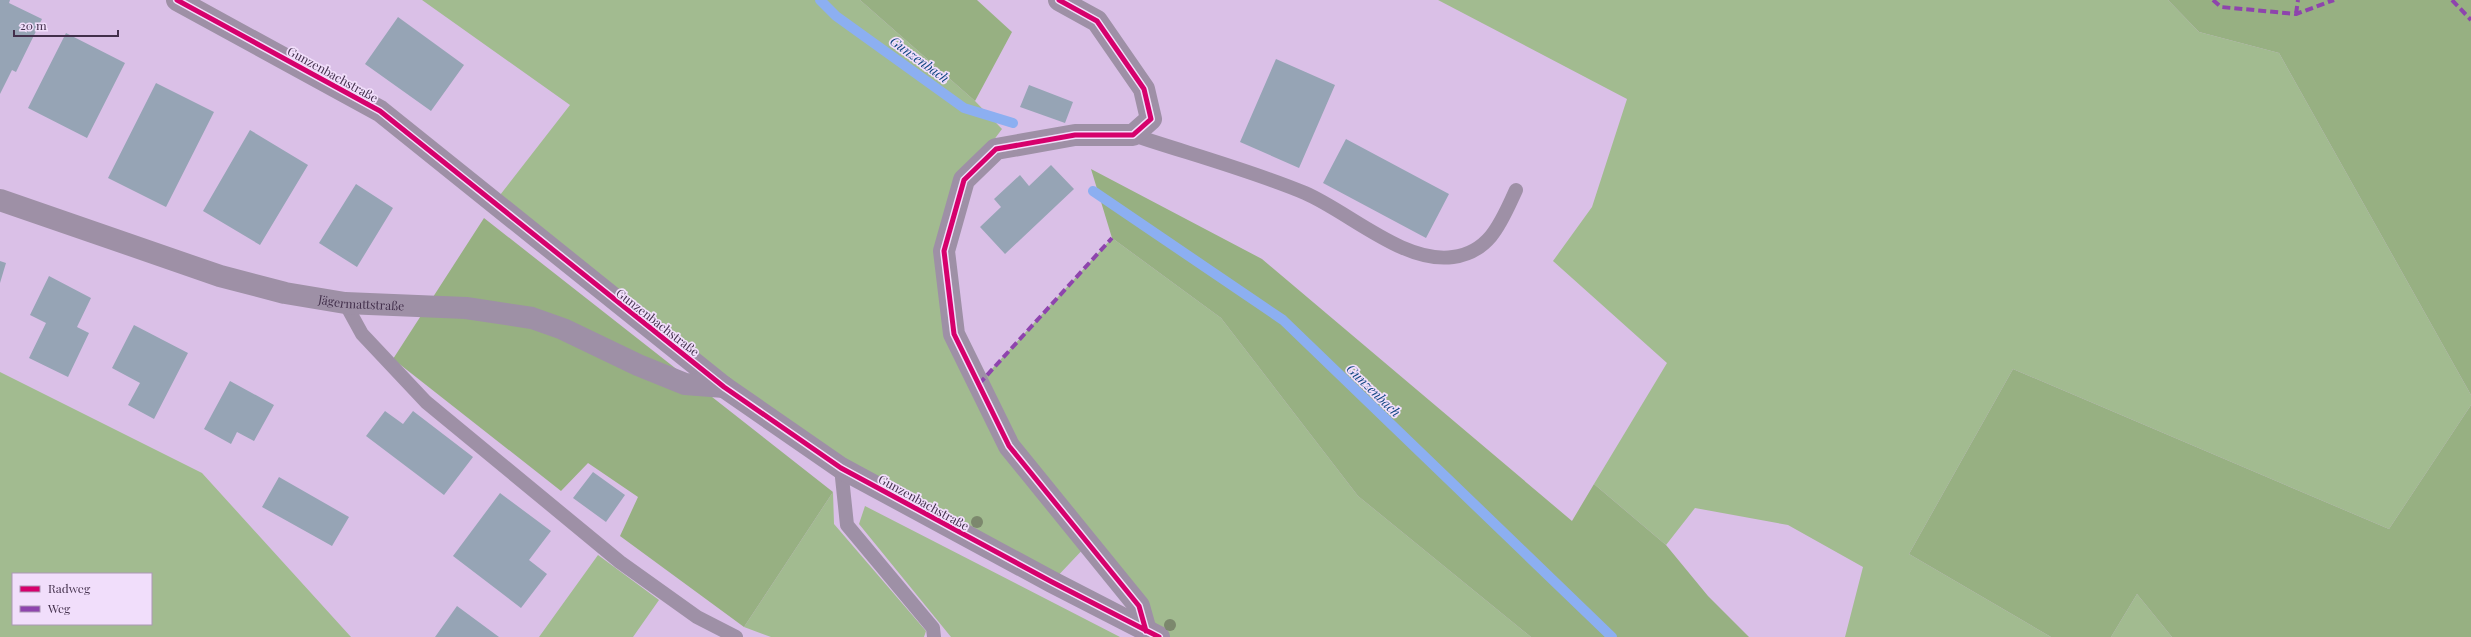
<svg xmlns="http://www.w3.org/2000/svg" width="2471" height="637" font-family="'Playfair Display',serif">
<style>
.green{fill:#a2bb90;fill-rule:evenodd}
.forest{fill:#97b082}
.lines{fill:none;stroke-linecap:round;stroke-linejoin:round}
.stream{stroke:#8caff1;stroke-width:10}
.building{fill:#96a4b5}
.service{stroke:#9e90a6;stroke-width:14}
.minor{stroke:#9e90a6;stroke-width:22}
.quiet{stroke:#8e44ad;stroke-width:4;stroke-dasharray:8 4;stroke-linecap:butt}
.cycleway-casing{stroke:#f1defb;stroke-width:8}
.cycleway{stroke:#d6006c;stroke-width:5}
.tree{fill:#7c886d}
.labels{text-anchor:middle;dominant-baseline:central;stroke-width:3.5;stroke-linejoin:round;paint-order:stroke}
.street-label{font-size:12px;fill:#422f4b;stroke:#f1defb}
.water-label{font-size:13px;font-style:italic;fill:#0d4480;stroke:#f1defb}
</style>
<rect width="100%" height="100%" fill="#dac0e7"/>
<path class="green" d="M422,0h438l115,101 27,28 -38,51 -20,71 10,83 25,49 133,-145 109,80 137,178 173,141h-372l-71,-93 -36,38 -211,-114 -348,-264 77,-99z
M1438,0h730l31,32 80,21 192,342v10l-82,124 -376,-160 -104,185 142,83h-206l18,-70 -75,-42 -93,-17 -29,37 -72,-61 73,-121 -114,-102 39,-54 35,-108z
M0,372l202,101 149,164h-351zM13,574h138v50h-138z
M833,492l1,32 92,107 -2,6h-153l-27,-10z
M865,506l255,131h-169l-92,-113z
M598,555l61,45 -26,37h-94z
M2137,594l35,43h-61z"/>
<path class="forest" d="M860,0h117l35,32 -37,69z
M2168,0h303v395l-192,-342 -80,-21z
M1091,169l171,90 310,262 22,-37 72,61 42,51 41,41h-218l-173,-141 -137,-178 -109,-80z
M484,218l349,274 -89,135 -124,-91 18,-39 -50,-34 -27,28 -168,-132z
M2013,369l376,160 82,-124v232h-299l-35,-43 -26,43h-60l-142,-83z"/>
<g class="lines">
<path class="stream" d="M820,0l16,16 128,92 49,15
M1093,191l190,129 329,317"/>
</g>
<path class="building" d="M0,0h10l-1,3 33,16 -26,53 -4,-2 -12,24z
M398,17l66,48 -33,46 -66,-47z
M66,33l59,30 -38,75 -59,-30z
M1276,59l59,26 -36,83 -59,-26z
M156,83l58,29 -48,95 -58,-29z
M1029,85l44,17 -8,21 -45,-16z
M250,130l58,35 -48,80 -57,-34z
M1346,139l103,55 -23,44 -103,-55z
M1051,165l23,24 -69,65 -25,-27 21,-20 -7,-8 26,-24 9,11z
M356,184l37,24 -36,59 -38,-24z
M0,261l6,2 -6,20z
M49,276l42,22 -14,29 12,6 -21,44 -39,-19 17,-35 -16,-8z
M134,325l54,28 -34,66 -26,-14 12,-22 -28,-15z
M230,381l44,24 -20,36 -17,-9 -6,12 -27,-15z
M385,411l18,13 10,-13 60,46 -29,38 -78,-59z
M593,472l32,23 -19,27 -33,-24z
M279,477l70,40 -17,29 -70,-39z
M500,493l51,38 -22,29 18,14 -26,34 -68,-52z
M457,606l42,31h-64z"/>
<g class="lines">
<path class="service" d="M1133,135c57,19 117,35 172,58 44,19 99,71 148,64 38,-5 49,-37 63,-67
M345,303l17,31 64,68 194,160 77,55 39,20
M841,468l6,57 86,103 1,9"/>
<g class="minor">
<path d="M177,0l203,111 344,276 117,81 211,114 107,55"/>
<path d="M1059,0l38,21 47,68 7,30 -18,16h-58l-79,14 -32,31 -20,71 10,83 55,112 130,160 7,25"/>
<path id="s1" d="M0,200l220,76 65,17 60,10 121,5 66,10 31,11 75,36 47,19 39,3"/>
</g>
<path class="quiet" d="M2213,0l8,7 75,7 38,-14
M2452,0l19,20
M2296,14l2,-14
M979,384l133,-146"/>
<defs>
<path id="cycleway" d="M177,0l203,111 344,276 117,81 211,114 107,55
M1059,0l38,21 47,68 7,30 -18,16h-58l-79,14 -32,31 -20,71 10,83 55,112 130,160 7,25"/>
</defs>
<use href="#cycleway" class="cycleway-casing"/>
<use href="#cycleway" class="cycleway"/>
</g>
<g class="tree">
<circle cx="977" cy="522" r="6"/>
<circle cx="1170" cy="625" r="6"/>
</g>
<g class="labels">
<g class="street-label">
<text transform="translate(333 74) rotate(29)">Gunzenbachstraße</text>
<text stroke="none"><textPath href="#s1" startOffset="377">Jägermattstraße</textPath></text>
<text transform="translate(658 322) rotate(38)">Gunzenbachstraße</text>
<text transform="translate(924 502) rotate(29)">Gunzenbachstraße</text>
</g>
<g class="water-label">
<text transform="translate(920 59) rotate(36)">Gunzenbach</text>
<text transform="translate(1374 390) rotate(44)">Gunzenbach</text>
</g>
</g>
<rect x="12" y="573" width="140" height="52" fill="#f1defb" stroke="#ab98b5"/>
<rect x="20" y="586" width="20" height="6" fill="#d6006c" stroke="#ab98b5"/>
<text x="48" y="593" font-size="12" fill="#422f4b">Radweg</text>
<rect x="20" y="606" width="20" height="6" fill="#8e44ad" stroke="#ab98b5"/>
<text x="48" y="613" font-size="12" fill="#422f4b">Weg</text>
<path d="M14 30v6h104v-6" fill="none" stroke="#422f4b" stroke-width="2"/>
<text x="20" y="30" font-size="12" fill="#422f4b" stroke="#f1defb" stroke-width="3" paint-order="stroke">20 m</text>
</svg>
